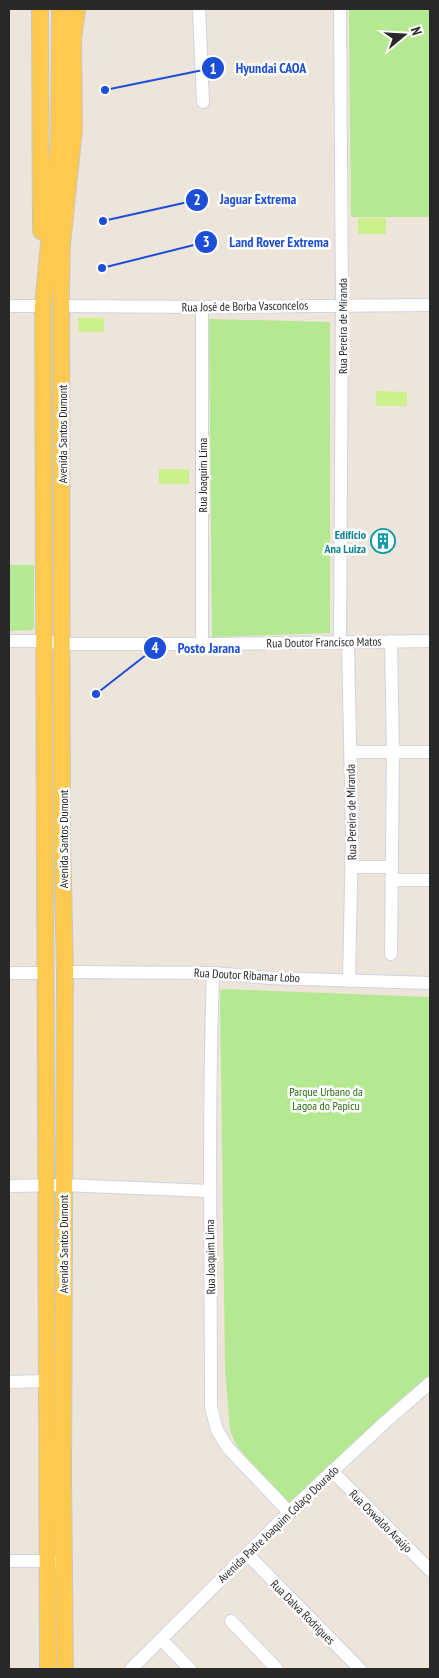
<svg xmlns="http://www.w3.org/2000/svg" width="439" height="1678" font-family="'PT Sans Narrow',sans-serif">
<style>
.green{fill:#b4e991}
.pitch{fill:#ccf18c}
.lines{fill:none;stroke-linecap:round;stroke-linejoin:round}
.minor-casing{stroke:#cfd4e4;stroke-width:14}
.major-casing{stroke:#c7c7c7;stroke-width:18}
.minor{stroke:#fff;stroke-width:12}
.major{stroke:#fdca4f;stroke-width:16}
.labels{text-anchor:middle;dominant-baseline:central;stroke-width:5;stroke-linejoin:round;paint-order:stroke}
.street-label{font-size:12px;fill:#292929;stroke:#fff}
.culture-label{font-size:12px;font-weight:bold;fill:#0d838f;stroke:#fff;text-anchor:end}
.park-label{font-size:12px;fill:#2b6d13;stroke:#fff}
.leader{fill:none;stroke:#1d4ed8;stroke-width:2}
.callout-dot{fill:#1d4ed8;stroke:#fff;stroke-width:2}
.mark-label{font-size:15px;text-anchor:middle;font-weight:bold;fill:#fff}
.callout-label{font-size:14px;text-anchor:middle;font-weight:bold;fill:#1d4ed8;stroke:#fff;stroke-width:5;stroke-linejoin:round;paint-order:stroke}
</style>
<rect width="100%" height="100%" fill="#ede4da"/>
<path class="green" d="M349,9h81v208h-79z
M209,319l121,3v311l-118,4z
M9,565h25v63l-2,2 -23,1z
M224,989l206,8v378l-34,28 -107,102 -4,-3 -48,-56 -7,-15 -5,-63 -5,-377z"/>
<path class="pitch" d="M358,218h28v16h-28z
M78,318h26v14h-25z
M376,391l31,1v14h-31z
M159,469h30v15h-30z"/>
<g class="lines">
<defs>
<path id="minor" d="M199,9l4,93
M340,9l2,296 -2,338
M9,306h34
M61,306l144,1 225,-2
M202,307v336
M9,641h25l39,3h138l219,-3
M348,643l4,192 -3,146
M350,752h80
M352,867h39
M391,880h39
M391,954l2,-202 -2,-111
M65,972l148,1 57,5 160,5
M9,973h36
M213,973c-5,145 -2,289 -2,434l6,23 11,18 61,64
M9,1186l54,-1 146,6
M9,1382l38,-1
M332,1471l98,99
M247,1554l113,115
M9,1561h47
M231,1621l46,48
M161,1639l29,30
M131,1669l158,-157 94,-88 47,-41"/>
<path id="major" d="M40,9l1,222
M48,1669l-5,-1363 16,-166 1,-131
M65,1669l-2,-192 2,-505 -3,-135 -1,-550 1,-43 12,-115 -1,-91 4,-29"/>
</defs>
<use href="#minor" class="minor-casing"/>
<use href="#major" class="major-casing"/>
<use href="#minor" class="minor"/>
<use href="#major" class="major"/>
</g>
<defs>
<symbol id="building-ring" viewBox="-11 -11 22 22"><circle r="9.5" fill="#fff" stroke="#0f9aa8" stroke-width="1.5"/><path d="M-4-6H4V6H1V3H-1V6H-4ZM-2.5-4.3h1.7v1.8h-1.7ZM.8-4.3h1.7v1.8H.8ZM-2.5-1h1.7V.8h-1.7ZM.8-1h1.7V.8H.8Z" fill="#0f9aa8"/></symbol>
</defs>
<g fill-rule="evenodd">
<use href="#building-ring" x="369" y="527" width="28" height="28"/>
</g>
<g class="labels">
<g class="street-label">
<text transform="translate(245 306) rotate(-1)">Rua José de Borba Vasconcelos</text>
<text transform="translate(342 326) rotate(-90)">Rua Pereira de Miranda</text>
<text transform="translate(62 434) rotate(-90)">Avenida Santos Dumont</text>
<text transform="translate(202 475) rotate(-90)">Rua Joaquim Lima</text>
<text transform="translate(324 642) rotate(-1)">Rua Doutor Francisco Matos</text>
<text transform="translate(351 812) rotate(-91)">Rua Pereira de Miranda</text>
<text transform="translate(63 839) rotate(-90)">Avenida Santos Dumont</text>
<text transform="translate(247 975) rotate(3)">Rua Doutor Ribamar Lobo</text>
<text transform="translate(63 1244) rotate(-90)">Avenida Santos Dumont</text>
<text transform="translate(210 1257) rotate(-91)">Rua Joaquim Lima</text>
<text transform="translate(381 1521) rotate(45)">Rua Oswaldo Araújo</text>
<text transform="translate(278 1524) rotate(-44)">Avenida Padre Joaquim Colaço Dourado</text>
<text transform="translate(303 1612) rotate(45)">Rua Dalva Rodrigues</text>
</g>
<g class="culture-label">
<text x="366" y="534">Edifício<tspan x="366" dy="14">Ana Luiza</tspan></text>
</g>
<g class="park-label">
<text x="326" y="1091">Parque Urbano da<tspan x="326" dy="14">Lagoa do Papicu</tspan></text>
</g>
</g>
<path class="leader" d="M105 90L213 68M103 221L197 200M102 268L206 242M96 694L155 648"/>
<g class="callout-dot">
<circle cx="105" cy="90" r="5"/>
<circle cx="103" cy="221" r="5"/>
<circle cx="102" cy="268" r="5"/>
<circle cx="96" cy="694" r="5"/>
<circle cx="213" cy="68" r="12"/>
<circle cx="197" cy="200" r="12"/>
<circle cx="206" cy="242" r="12"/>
<circle cx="155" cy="648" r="12"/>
</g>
<g class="mark-label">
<text x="213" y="74">1</text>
<text x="197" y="205">2</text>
<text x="206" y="247">3</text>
<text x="155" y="653">4</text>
</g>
<g class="callout-label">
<text x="271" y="73">Hyundai CAOA</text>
<text x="258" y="204">Jaguar Extrema</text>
<text x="279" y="247">Land Rover Extrema</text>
<text x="209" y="653">Posto Jarana</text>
</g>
<rect width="439" height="1678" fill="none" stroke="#292929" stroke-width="20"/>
<g transform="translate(404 35) rotate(72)" stroke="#ffffff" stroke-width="4" paint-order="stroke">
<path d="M0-4L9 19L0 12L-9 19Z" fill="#292929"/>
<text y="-8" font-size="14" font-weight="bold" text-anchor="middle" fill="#292929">N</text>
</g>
</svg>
